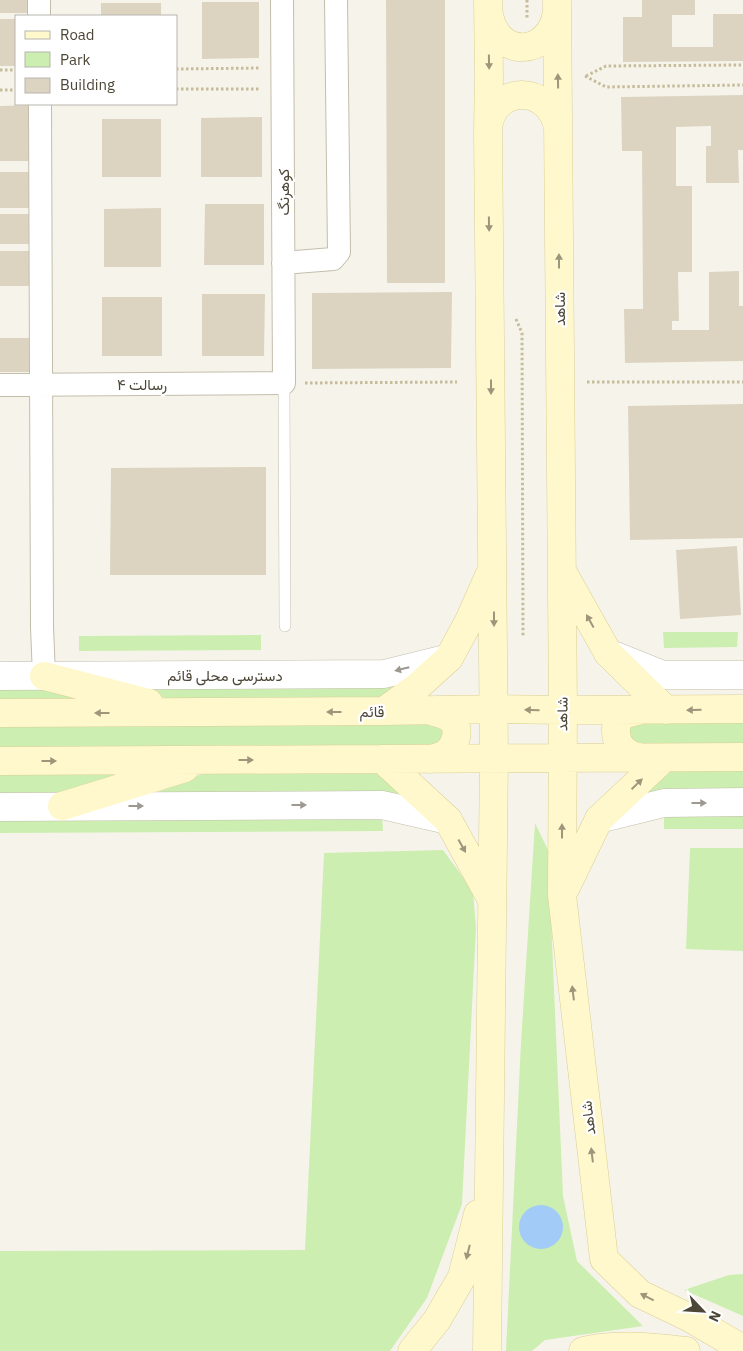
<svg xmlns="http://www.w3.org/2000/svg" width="743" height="1351" font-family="'IBM Plex Sans',Vazirmatn,sans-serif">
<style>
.green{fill:#cceeb0}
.water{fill:#a2ccf7}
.building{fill:#dcd4c1}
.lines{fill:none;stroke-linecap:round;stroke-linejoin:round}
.service-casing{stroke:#c3bdac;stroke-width:12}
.minor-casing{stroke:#c3bdac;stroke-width:24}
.tertiary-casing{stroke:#c3bdac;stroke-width:29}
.secondary-casing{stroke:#dacf96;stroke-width:29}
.path{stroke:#c6bc9b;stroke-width:3;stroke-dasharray:2.5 2.5;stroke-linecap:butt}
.service{stroke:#fff;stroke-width:11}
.minor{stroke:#fff;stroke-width:22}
.tertiary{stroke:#fff;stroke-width:28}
.secondary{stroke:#fff8cc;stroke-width:28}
.oneway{fill:#9d967a}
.oneway2{fill:#9d9991}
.labels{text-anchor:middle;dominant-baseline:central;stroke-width:4.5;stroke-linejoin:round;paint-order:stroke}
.street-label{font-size:15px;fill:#4c4637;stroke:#fff}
</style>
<rect width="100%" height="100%" fill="#f6f4ea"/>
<path class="green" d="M663,632h75l-1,15 -73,1z
M261,635v15l-182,1v-15z
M405,680l-22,21 -208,1 -52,-21z
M0,682h45l50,20 -95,1z
M743,718v25l-105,1 -6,-2 -5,-17 5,-5z
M433,719l11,7v13l-11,6 -433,3v-26z
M665,771h78v20l-100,1z
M382,773l22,20 -253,2 51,-21z
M123,774l-60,21 -63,1v-21z
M664,814h79v15h-79z
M382,816l1,15 -383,2v-15z
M535,823l13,27 15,346 14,65 66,65 -98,14 -13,11h-26l15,-308z
M690,848h53v103l-57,-2z
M443,850l30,41 3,37 -14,276 -35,94 -37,53h-390v-100l305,-1 19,-397z
M743,1274v42l-59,-26 45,-15z"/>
<path class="water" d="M519 1227a22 22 0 1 1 44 0a22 22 0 1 1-44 0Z"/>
<path class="building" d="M0,0h30v13h-30z
M386,0h59v283h-58z
M642,0h53v15h-23v32h41v-33h30v47l-120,1v-45h19z
M202,2h57v56l-57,1z
M101,3h60v13h-60z
M0,19h16v47h-16z
M743,95v55h-5l1,33h-33v-37h5v-20l-35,1v59h16v86h-14l1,49h-7v9h37v-58l30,-1v35h4v55l-118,2 -1,-54h19l-1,-158h-20l-1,-54z
M35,105v56h-35v-55z
M262,117v60h-61v-59z
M102,119h59v58h-59z
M0,172h31v36h-31z
M205,204h59v61h-60z
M161,208v59h-57v-58z
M0,214h30v30h-30z
M0,251h36v35h-36z
M452,292l-1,76 -139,1v-76z
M202,294h63l-1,62h-62z
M102,297h60v59h-60z
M0,338h34v34h-34z
M743,404v134l-113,2 -2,-134z
M266,467v108h-156l1,-107z
M737,546l4,69 -61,4 -4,-69z"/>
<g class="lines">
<defs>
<path id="service" d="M284,383l1,243"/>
<path id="minor" d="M39,0v16
M40,104l2,523 2,49
M283,263l50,-4 6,-7 -3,-252
M0,385l284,-2 -2,-383"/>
<path id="tertiary" d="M608,653l55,22h80
M0,676l384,-2 65,-16
M0,807l382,-2 66,15
M599,819l65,-16 79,-1"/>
<path id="secondary" d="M557,0l6,710 -1,185 42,364 36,35 50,24 53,31
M489,14c7,45 61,44 68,-2
M488,128c5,-44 62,-44 70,0
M562,571l46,82 58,57
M44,676l105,27
M641,710c-7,2 -16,3 -22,8 -2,3 -3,7 -3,11 -1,17 10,26 26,29
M384,711l33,-24 32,-29 20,-37 20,-45
M0,713l384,-2 110,-2 69,1 180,-1
M382,759l66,61 44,80
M430,759c5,-1 10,-2 15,-5 11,-8 17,-26 5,-36 -6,-4 -12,-5 -19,-7
M0,761l743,-4
M62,806l123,-38
M565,889l34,-70 65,-61
M412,1351l25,-31 25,-43 16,-63
M487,1351l7,-593 -6,-627 1,-54 -1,-77
M583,1351c33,-8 69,-4 103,0"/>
</defs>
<use href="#service" class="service-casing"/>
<use href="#minor" class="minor-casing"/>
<use href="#tertiary" class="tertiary-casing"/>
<use href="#secondary" class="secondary-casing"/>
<path class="path" d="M527,0v19
M176,69l84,-1
M0,70h16
M585,76l21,11 137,-2
M586,76l20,-10 137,-1
M176,89h85
M0,90h16
M516,319l6,14 1,304
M587,382h156
M305,383l152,-1"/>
<use href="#service" class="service"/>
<use href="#minor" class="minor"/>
<use href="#tertiary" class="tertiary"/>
<use href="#secondary" class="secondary"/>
</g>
<defs><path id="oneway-solid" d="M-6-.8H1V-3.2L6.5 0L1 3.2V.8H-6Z" transform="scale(1.25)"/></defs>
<g class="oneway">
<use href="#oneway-solid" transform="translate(489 62) rotate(89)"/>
<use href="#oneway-solid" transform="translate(558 81) rotate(-91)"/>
<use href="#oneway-solid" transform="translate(489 224) rotate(89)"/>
<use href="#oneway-solid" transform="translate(559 261) rotate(-90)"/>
<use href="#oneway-solid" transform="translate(491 387) rotate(90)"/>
<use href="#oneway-solid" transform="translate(494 619) rotate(90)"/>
<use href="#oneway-solid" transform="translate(590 621) rotate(-119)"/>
<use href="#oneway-solid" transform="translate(532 710) rotate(-179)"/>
<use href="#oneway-solid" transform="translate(694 710) rotate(179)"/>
<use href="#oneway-solid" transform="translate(334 712) rotate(180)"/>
<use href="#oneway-solid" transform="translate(102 713) rotate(180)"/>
<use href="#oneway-solid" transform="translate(246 760)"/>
<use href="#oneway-solid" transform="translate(49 761)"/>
<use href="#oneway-solid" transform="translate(637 784) rotate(-44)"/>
<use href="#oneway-solid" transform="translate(562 831) rotate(-90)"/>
<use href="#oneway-solid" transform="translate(462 846) rotate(61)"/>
<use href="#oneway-solid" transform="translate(573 993) rotate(-97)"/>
<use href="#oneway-solid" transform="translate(592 1155) rotate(-97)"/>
<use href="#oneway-solid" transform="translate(468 1252) rotate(104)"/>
<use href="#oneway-solid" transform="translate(647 1297) rotate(-153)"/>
</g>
<g class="oneway2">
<use href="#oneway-solid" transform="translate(402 669) rotate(166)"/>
<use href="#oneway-solid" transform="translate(699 803)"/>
<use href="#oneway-solid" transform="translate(299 805)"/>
<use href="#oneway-solid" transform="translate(136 806)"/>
</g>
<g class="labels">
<g class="street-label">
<text transform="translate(283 192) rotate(-90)">کوهرنگ</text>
<text transform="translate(559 309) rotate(-90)">شاهد</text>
<text x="142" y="384">رسالت ۴</text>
<text x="225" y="675">دسترسی محلی قائم</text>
<text x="372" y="711">قائم</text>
<text transform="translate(562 714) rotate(-89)">شاهد</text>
<text transform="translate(588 1118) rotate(-97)">شاهد</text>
</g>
</g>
<rect x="15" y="15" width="162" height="90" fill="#ffffff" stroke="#b7b5af"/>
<rect x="25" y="31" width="25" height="8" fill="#fff8cc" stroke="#b7b5af"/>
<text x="60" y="40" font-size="15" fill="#4c4637">Road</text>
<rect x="25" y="52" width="25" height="15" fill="#cceeb0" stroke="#b7b5af"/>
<text x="60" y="65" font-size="15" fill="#4c4637">Park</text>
<rect x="25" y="78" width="25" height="15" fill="#dcd4c1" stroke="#b7b5af"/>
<text x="60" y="90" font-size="15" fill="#4c4637">Building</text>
<g transform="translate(703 1311) rotate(115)" stroke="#ffffff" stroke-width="4" paint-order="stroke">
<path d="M0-4L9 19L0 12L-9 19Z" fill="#4c4637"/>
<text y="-8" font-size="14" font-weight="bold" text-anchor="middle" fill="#4c4637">N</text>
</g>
</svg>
